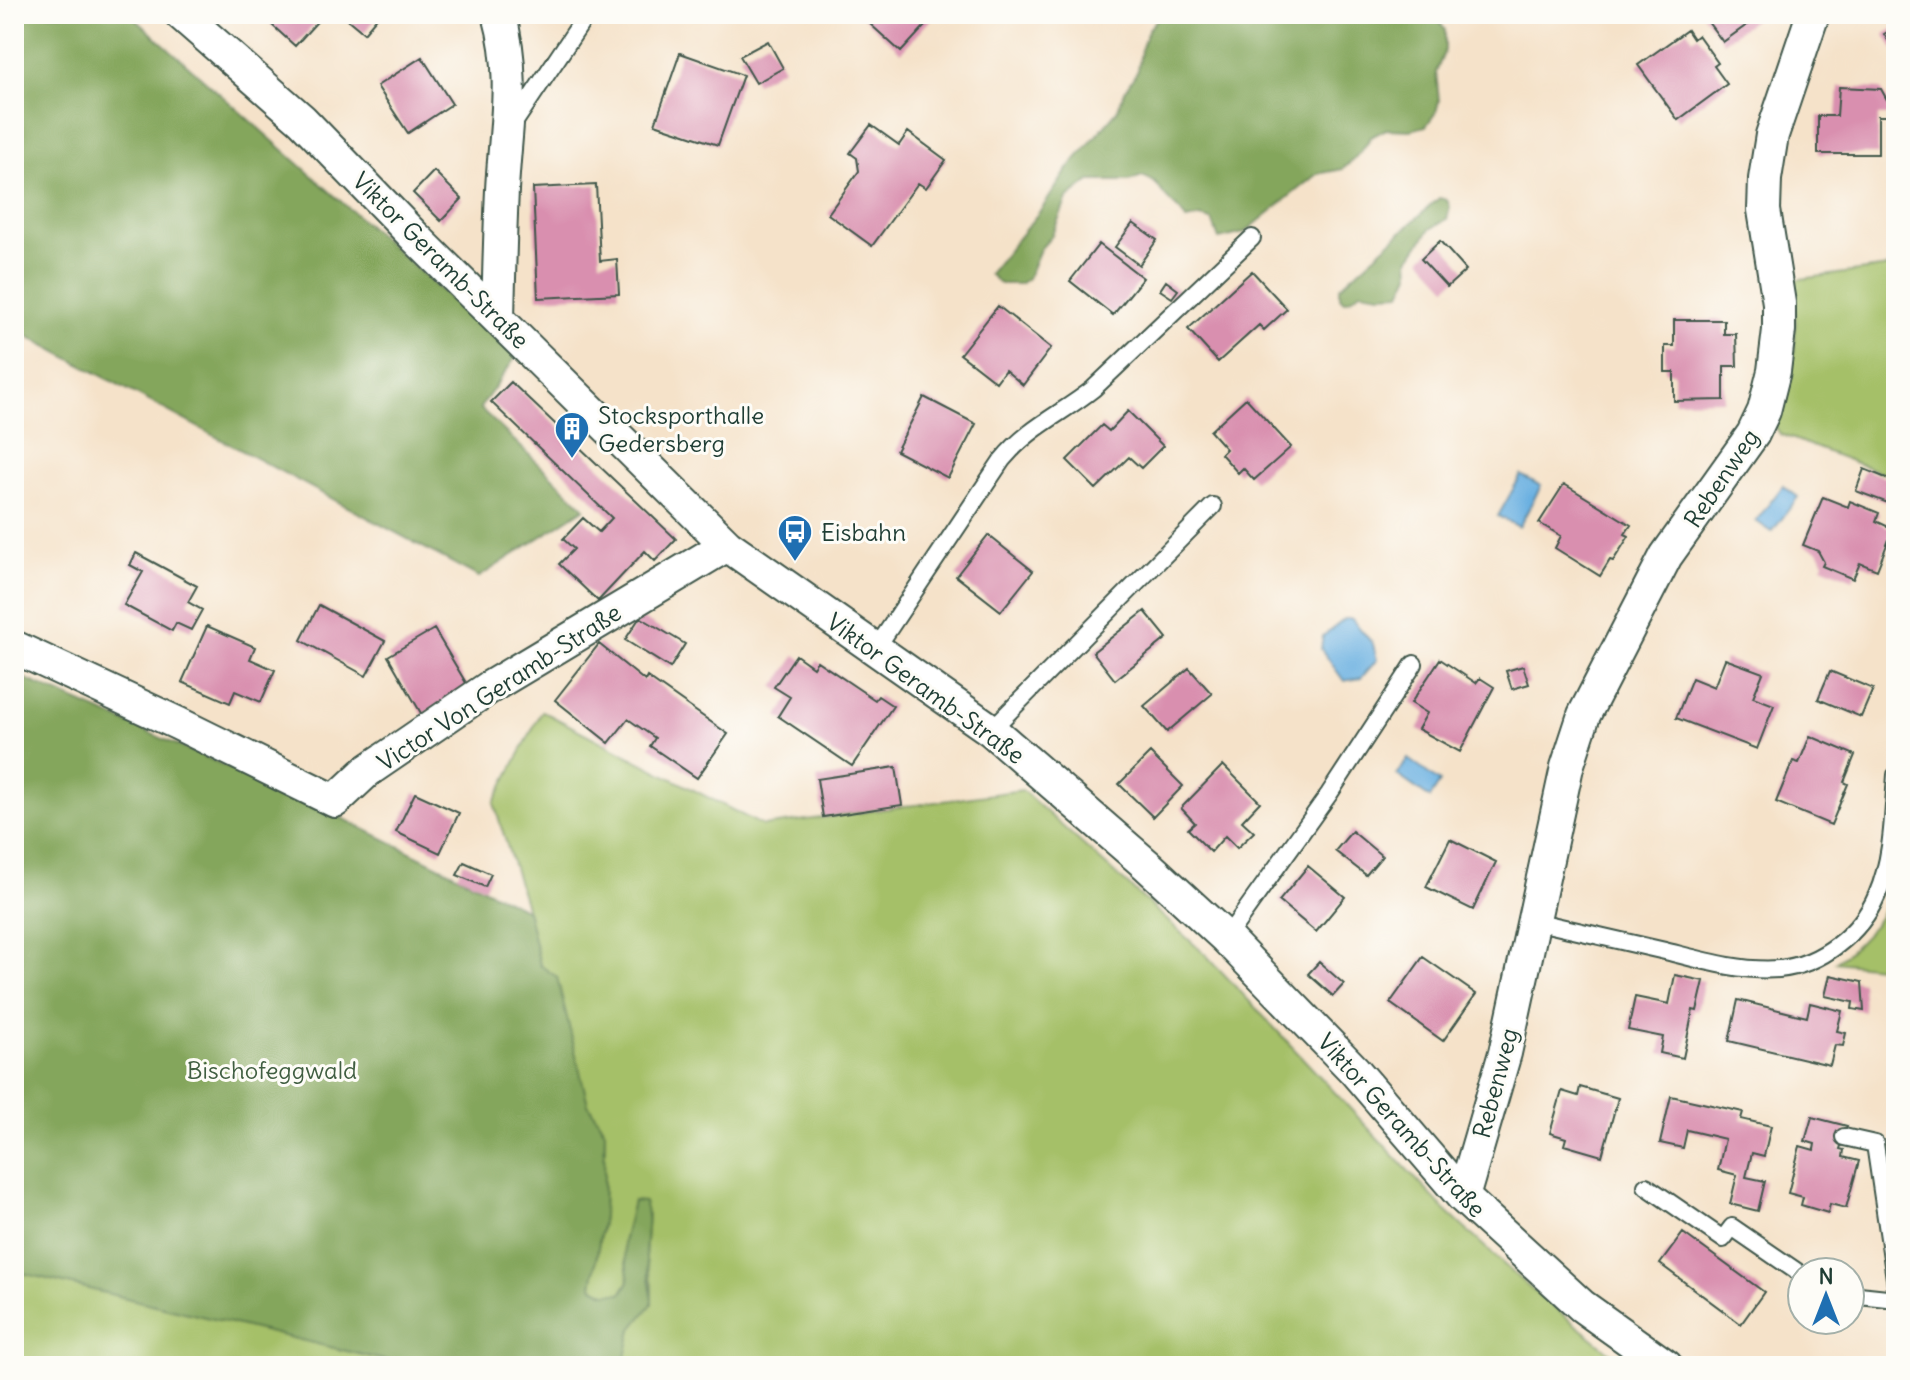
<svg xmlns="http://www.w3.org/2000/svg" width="1910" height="1380" font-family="Delius,sans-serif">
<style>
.green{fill:#a5c067;stroke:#627e4e;stroke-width:2}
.forest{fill:#84a65c;stroke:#527248;stroke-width:2}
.water{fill:#6bb0e1;stroke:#45768a;stroke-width:2}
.building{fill:#d98faf}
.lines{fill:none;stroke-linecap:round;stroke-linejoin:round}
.service-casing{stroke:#3f564a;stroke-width:20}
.minor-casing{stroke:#3f564a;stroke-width:36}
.service{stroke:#fff;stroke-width:16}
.minor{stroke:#fff;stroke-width:32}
.labels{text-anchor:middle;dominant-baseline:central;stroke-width:6;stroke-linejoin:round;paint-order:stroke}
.street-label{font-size:24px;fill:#1f3d34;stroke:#fdfcf7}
.poi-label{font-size:24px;fill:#1f3d34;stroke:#fdfcf7;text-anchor:start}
.park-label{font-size:24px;fill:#405e41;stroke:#fdfcf7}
</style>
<rect width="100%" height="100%" fill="#fdfcf7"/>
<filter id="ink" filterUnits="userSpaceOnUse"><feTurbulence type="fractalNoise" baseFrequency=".0125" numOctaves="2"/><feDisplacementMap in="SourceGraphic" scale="16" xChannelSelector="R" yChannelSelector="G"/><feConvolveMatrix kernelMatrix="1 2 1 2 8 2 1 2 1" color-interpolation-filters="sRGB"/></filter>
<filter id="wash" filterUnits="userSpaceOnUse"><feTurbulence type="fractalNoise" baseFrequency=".006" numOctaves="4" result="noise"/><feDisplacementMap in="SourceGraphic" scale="32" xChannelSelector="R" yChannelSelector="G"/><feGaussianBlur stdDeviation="1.8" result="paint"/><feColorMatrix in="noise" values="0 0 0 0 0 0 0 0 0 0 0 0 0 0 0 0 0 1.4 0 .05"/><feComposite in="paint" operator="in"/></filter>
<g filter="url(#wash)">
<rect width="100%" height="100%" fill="#f5e2c9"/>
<path class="green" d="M1896,266v212l-116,-44 -5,-8c21,-44 23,-99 18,-146z
M542,711l221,115 259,-36 185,166 238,254 80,74 102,82h-1003l8,-38 20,-24v-20l-7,-27 3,-43 -15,-13 -10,42 6,38 -8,12h-16l-13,-7 11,-70 2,-85 -17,-27 -11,-36 -3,-23 -34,-80 -13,-55 -33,-107z
M1896,879v90l-61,-7c32,-22 50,-46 61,-83z
M14,1271l395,95h-395z"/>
<path class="forest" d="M14,14h116l386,343 -36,51 105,100 -106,69 -465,-248z
M1193,14h241l11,16v20l-9,22 3,29 -3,11 -10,14 -15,4 -25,-1 -15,8 -11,16 -17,16 -26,5 -73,59 -25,6 -7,-19 -12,-3 -14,3c-6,-13 -10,-11 -18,-21 -12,-12 -7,-16 -26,-23l-13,5h-39l-23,18 -16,38 -11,12 -12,29 -8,6h-20l-11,-10 52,-64 27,-41 49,-58 9,-22 12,-19 3,-20 7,-20 10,-12 13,-3z
M1439,198l8,2 3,7 -3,12 -17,10 -21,30 1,15 -9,19 -20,1 -20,-3 -11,8 -6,2 -4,-4v-10z
M14,674l306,133 207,103 13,55 17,12 31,127 17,27 -2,85 -11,70 13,7h17l7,-12 -6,-38 10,-42 11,1c8,20 -1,37 2,57 2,16 6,29 6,45l-20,25 -8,37h-215l-395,-95z"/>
<path class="water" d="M1521,475l20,11 -22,41 -21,-11z
M1783,486l15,11 -26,35 -16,-11z
M1345,619h7l21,25 4,16 -16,18 -17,3 -23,-32 2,-13z
M1408,759l32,23 -10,16 -33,-23z"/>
<g id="blocks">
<path class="building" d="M260,14h64l-29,32z
M341,14h39l-16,19z
M859,14h77l-35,38z
M1702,14h60l-39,28z
M1896,27v26l-12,-19z
M1687,30l6,9 5,-4 20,28 -4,3 13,18 -49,36 -40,-55z
M768,41l15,27 -27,15 -16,-27z
M680,53l63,22 -25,70 -63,-21z
M422,57l30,47 -44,29 -31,-47z
M1839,87l42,2 15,27h-18v38h-60v-38h19z
M871,125l28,20 9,-13 38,28 -20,28 -8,-5 -46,63 -44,-32 31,-43 -2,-13 -7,-5z
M434,171l28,28 -21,22 -28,-28z
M596,185l4,76 17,-2 2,35 -81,4 -5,-110z
M1133,223l24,17 -18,25 -24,-18z
M1440,241l26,29 -19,17 -26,-28z
M1099,244l44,34 -30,37 -43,-34z
M1252,271l35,38 -23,21 -5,-5 -41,37 -30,-33z
M1166,281l12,9 -6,8 -12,-8z
M998,306l53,42 -28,37 -18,-15 -9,12 -36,-28z
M1674,320h50v14h12l1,32h-13v34l-50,1v-29h-9v-26h9z
M511,382l165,157 -21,22 -10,-10 -47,50 -39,-37 15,-15 -11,-10 20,-21 16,14 13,-14 -121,-116z
M924,397l52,27 -28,54 -52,-27z
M1246,398l45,49 -37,33 -11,-12 -5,5 -17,-19 5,-5 -16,-18z
M1128,411l35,35 -22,22 -12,-11 -33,32 -29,-29 35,-35 7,6z
M1864,469l32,13v24l-40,-15z
M1564,484l67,41 -6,9 4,2 -16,25 -3,-1 -10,16 -45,-28 6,-12 -22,-13z
M1823,497l25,10 2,-6 29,12 -3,8 17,8 -16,41 -17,-7 -7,16 -31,-13 2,-4 -6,-11 -15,-6z
M988,535l45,36 -32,40 -45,-35z
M136,553l61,33 -9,16 14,8 -11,20 -15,-7 -4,8 -48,-26 19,-33 -13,-7z
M319,605l66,36 -19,35 -65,-36z
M1145,611l22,27 -52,42 -22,-28z
M640,617l45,27 -15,24 -45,-28z
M207,626l48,21 -5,12 25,11 -14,32 -26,-11 -5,12 -48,-21z
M434,629l35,59 -47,27 -34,-59z
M599,644l46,37 2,-4 81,57 -31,44 -47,-32 5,-8 -27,-19 -19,24 -54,-43z
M796,655l17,12 4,-6 58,39 3,-4 15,10 -41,60 -74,-50 12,-19 -16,-10z
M1440,659l36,24 4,-5 14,9 -34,65 -42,-23 9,-16 -16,-10z
M1725,659l38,14 -10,24 21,8 -17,44 -81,-31 16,-40 22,9z
M1523,666l6,18 -17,5 -6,-18z
M1189,668l23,26 -45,38 -23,-26z
M1830,671l43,18 -12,28 -43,-18z
M1810,736l45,19 -11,27 4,2 -17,41 -55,-23 17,-41 6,2z
M1150,753l33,33 -30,31 -34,-33z
M1223,765l37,37 -18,19 12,11 -17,16 -12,-12 -14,16 -23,-23 7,-6 -14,-15z
M896,767l6,38 -79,12 -6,-38z
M415,793l44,20 -19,40 -44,-21z
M1352,831l30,25 -16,19 -31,-24z
M1450,839l46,23 -23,48 -47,-23z
M464,862l27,12 -6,13 -28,-12z
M1308,866l37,31 -29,35 -37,-31z
M1423,957l53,37 -33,47 -53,-38z
M1319,962l25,22 -11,12 -25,-22z
M1675,975l29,6 -7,30 -4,-1 -10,48 -23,-5 3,-16 -35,-7 7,-33 34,7z
M1830,975l32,7 2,29 -12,-2 1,-7 -28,-6z
M1738,1000l69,17 3,-14 32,8 -5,20 9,2 -3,13 -8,-1 -5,20 -101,-24z
M1580,1087l38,11 -16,58 -38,-11 2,-7 -16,-5 12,-42 16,5z
M1671,1096l72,16 -2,7 30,7 -7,30 -12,-3 -6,24 19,4 -7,30 -28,-7 7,-29 -19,-5 7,-31 -38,-9 -4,18 -23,-5z
M1812,1117l35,9 -7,23 4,1 -1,7 16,4 -13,47 -16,-4 -2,9 -27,-8 2,-8 -15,-4 12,-47 14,4 1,-6 -10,-3z
M1683,1233l81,59 -23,32 -81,-60z"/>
</g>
</g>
<g filter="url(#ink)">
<use href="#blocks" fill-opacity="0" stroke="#3f564a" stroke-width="2"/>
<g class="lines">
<defs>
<path id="service" d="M512,126l75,-112
M875,650l127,-190c27,-33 58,-45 91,-71l159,-151
M991,730l222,-224
M1534,921c43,10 87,20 131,30 36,9 76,21 114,18 42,-4 82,-36 98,-74 16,-37 16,-80 19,-120
M1226,938l103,-144 85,-130
M1844,1137l31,7 21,141
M1646,1186l77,53 9,-12 70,48
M1850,1294l46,5"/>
<path id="minor" d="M181,14l121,106 113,117 312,308 264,185 157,136 78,72 128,132 109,127 119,109 84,60
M498,319c1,-43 2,-86 4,-129 3,-62 15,-113 -3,-176
M14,647l165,77 156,77 32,-30 123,-84 237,-142
M1463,1197l42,-144 62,-286 17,-52 82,-159 87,-122 11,-23 10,-40 5,-41v-27l-15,-93 1,-31 7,-44 41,-121"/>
</defs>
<use href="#service" class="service-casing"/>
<use href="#minor" class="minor-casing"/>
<use href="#service" class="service"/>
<use href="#minor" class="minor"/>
</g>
</g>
<defs>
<symbol id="building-pin" viewBox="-11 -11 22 30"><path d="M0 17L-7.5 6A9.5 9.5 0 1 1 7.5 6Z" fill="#1f6fb2" stroke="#fdfcf7"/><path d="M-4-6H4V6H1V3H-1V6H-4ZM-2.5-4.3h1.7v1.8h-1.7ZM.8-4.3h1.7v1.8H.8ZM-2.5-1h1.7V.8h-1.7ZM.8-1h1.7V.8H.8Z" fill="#fff"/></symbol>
<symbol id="bus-pin" viewBox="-11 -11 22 30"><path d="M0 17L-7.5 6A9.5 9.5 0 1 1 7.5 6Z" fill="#1f6fb2" stroke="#fdfcf7"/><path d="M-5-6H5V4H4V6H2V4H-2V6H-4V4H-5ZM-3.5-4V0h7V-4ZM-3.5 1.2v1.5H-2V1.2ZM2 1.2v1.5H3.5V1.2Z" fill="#fff"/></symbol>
</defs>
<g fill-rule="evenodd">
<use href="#building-pin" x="552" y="409" width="40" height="54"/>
<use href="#bus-pin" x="775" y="512" width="40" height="54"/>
</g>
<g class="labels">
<g class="street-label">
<text transform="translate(441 260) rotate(45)">Viktor Geramb-Straße</text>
<text transform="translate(1721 478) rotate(-56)">Rebenweg</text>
<text transform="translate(499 687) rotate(-33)">Victor Von Geramb-Straße</text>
<text transform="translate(926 688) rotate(36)">Viktor Geramb-Straße</text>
<text transform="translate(1495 1083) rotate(-75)">Rebenweg</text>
<text transform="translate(1402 1125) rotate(48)">Viktor Geramb-Straße</text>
</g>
<g class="poi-label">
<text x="598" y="415">Stocksporthalle<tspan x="598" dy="28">Gedersberg</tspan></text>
<text x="821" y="532">Eisbahn</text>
</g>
<g class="park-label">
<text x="272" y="1070">Bischofeggwald</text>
</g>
</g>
<rect width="1910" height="1380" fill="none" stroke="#fdfcf7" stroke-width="48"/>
<g transform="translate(1826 1296)"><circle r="38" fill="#fdfcf7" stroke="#a4b0a9" stroke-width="2"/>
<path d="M0-6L14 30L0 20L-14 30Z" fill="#1f6fb2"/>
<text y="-12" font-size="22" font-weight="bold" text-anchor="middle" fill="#1f3d34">N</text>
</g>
</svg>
